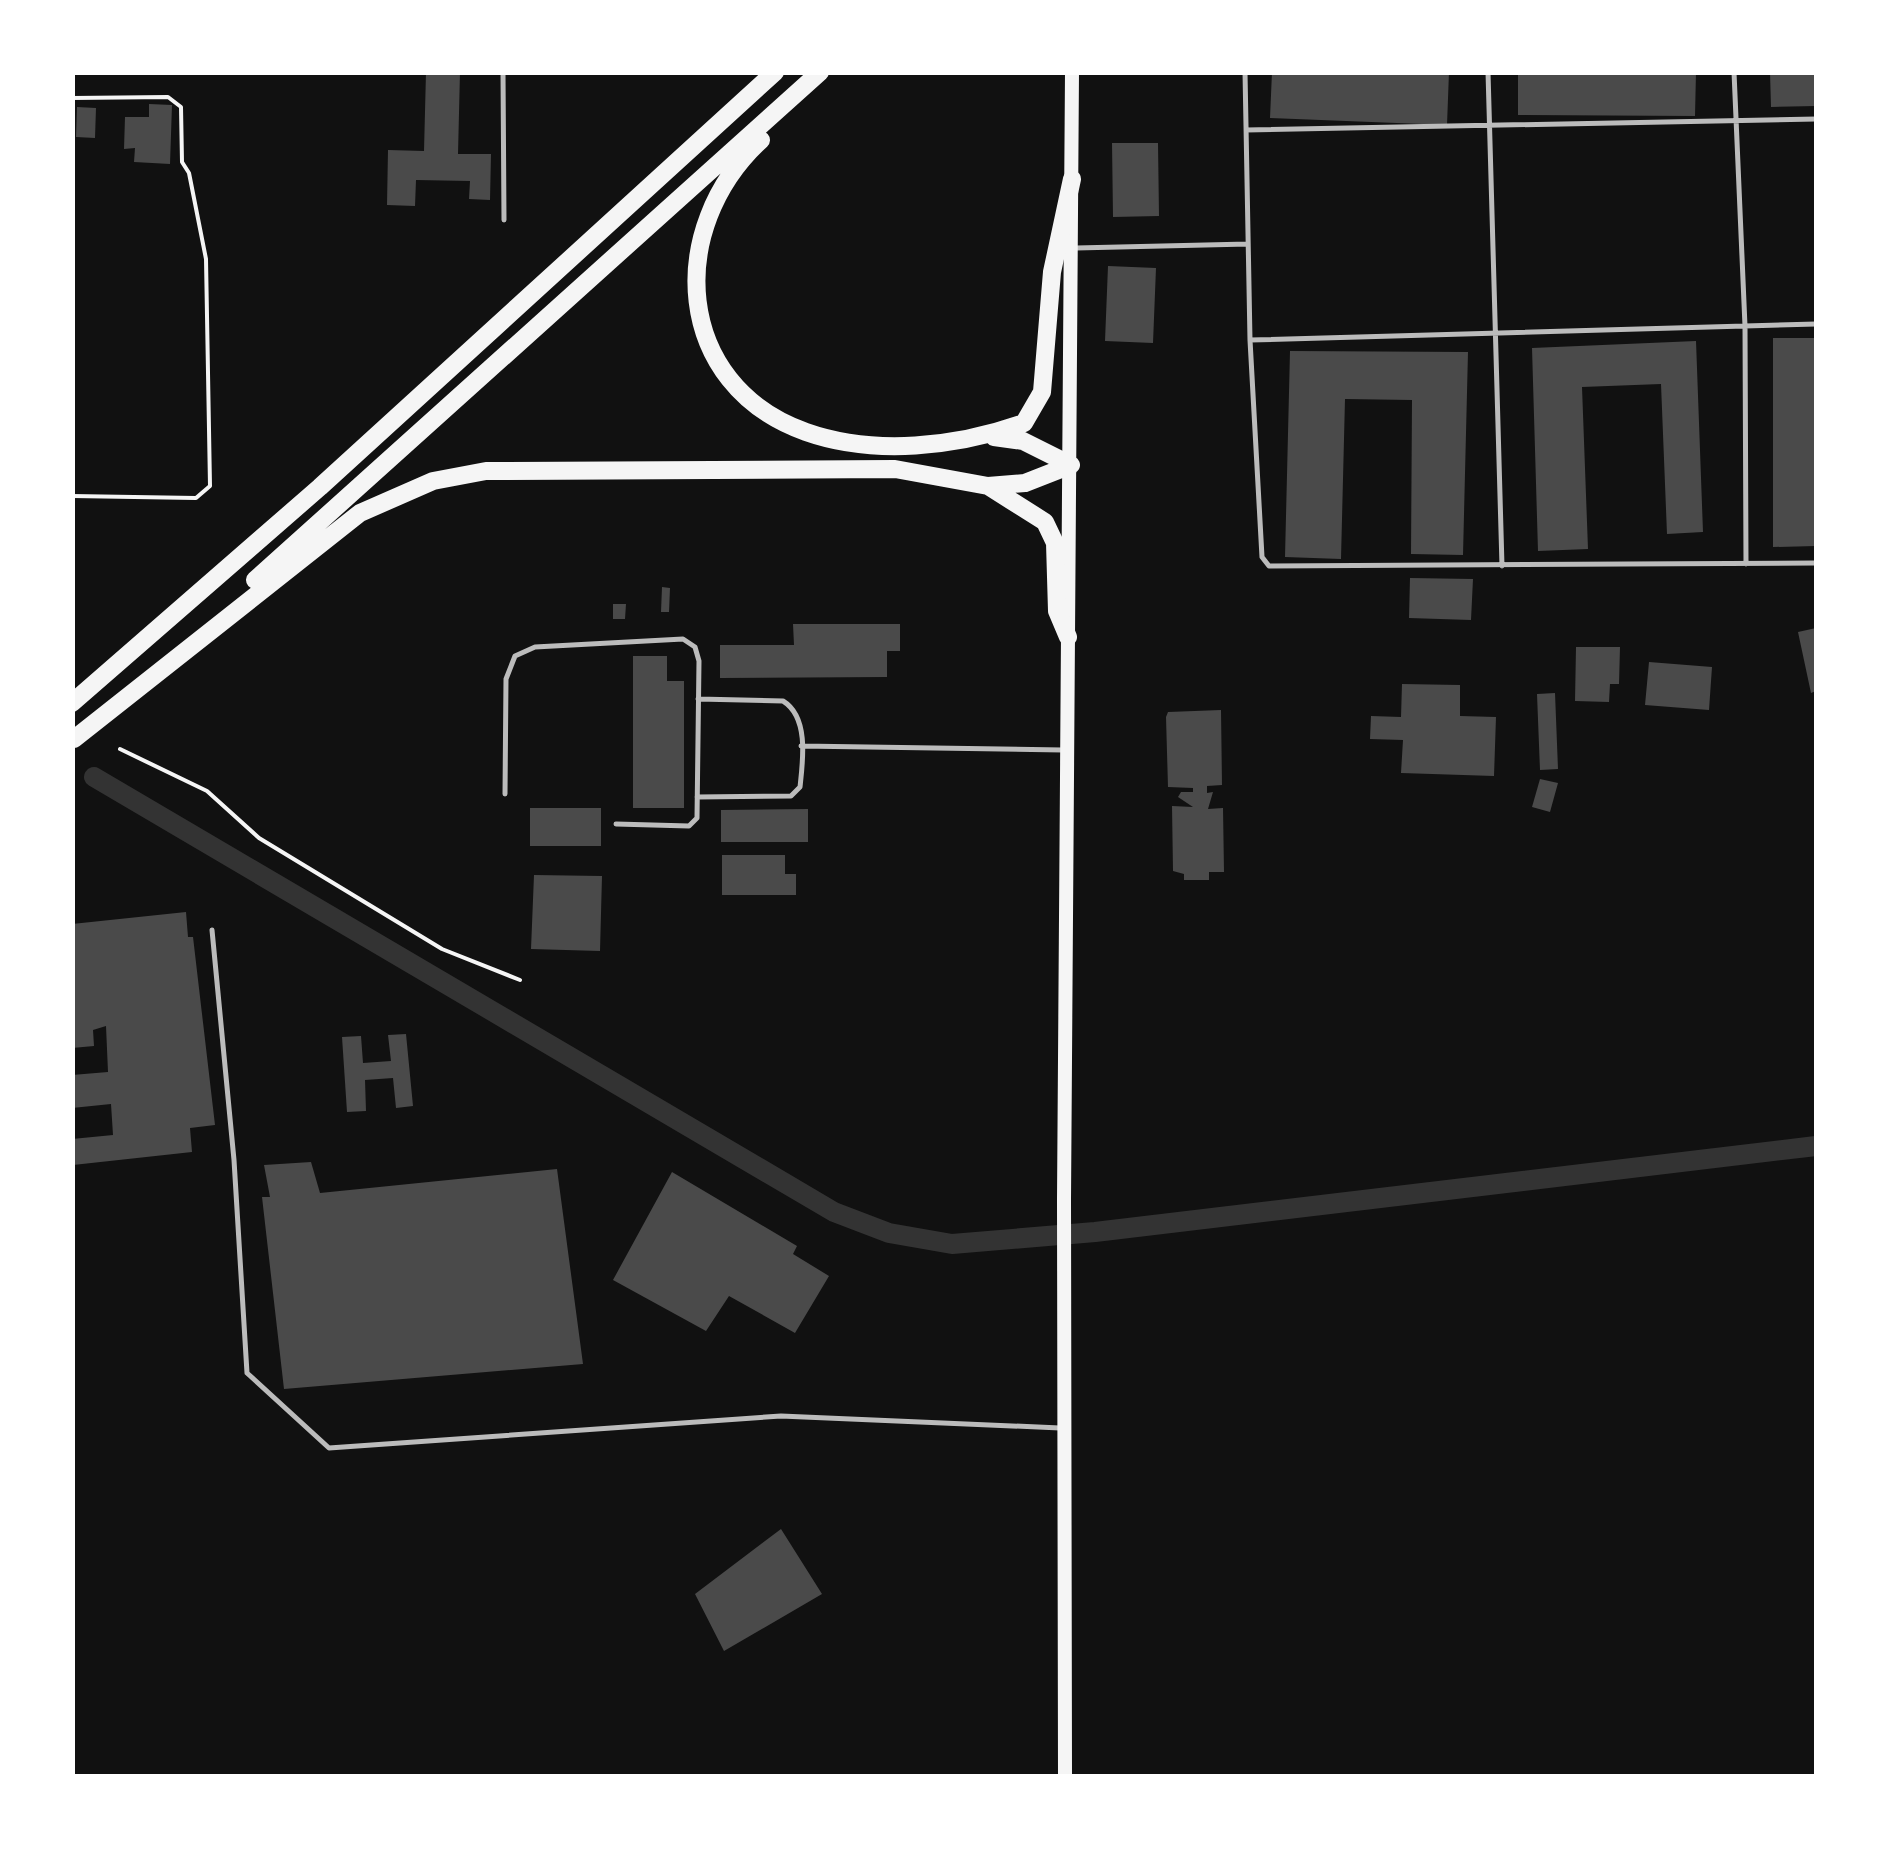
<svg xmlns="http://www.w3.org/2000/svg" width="1889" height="1849" font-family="'PT Sans Narrow',sans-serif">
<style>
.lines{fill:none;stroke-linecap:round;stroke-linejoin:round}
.canal{stroke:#333;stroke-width:20}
.building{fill:#4a4a4a}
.path{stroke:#f5f5f5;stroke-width:4}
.service{stroke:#bcbcbc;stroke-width:5}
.secondary{stroke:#f5f5f5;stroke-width:14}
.trunk{stroke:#f5f5f5;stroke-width:18}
</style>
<rect width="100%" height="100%" fill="#111"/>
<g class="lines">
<path class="canal" d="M94,777l740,435 55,21 63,11 143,-12 721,-86"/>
</g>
<path class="building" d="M426,72h34l-2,82h33l-1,46 -21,-1 1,-18 -54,-1 -1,26 -28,-1 1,-55 36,1z
M1272,72h177l-2,53 -177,-7z
M1518,72h178l-1,44 -177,-1z
M1770,72h46v34l-45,1z
M149,104l23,1 -2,59 -36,-2 1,-14 -11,1 1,-32h24z
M77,107l19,1 -1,30 -19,-1z
M1112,143h46l1,73 -46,1z
M1108,266l48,2 -3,75 -48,-2z
M1773,338h43v208l-43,1z
M1696,341l7,191 -36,2 -6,-150 -79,3 6,162 -50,2 -6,-203z
M1290,351l178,1 -5,203 -52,-1 1,-154 -67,-1 -4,160 -56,-2z
M1410,578l63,1 -2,41 -62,-2z
M662,587l8,1 -1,24h-8z
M613,604h13l-1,15h-12z
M793,624h107v27h-13v26l-167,1v-33h74z
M1816,628v63l-5,2 -13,-61z
M1576,647h44l-1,37h-9l-1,18 -34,-1z
M633,656h34v25h17v127h-51z
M1649,662l63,5 -3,43 -64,-5z
M1402,684l58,1v31l36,1 -2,59 -93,-3 2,-33 -33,-1 1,-23 30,1z
M1555,693l3,76 -18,1 -3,-76z
M1221,710l1,75 -15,1v7l6,-1 -5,17 15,-1 1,64h-15v8h-25v-6l-11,-3 -1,-65 21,1 -15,-10 3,-5h12v-4l-25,-1 -2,-70 2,-5z
M1540,779l18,4 -8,29 -18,-5z
M530,808h71v38h-71z
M808,809v33h-87v-32z
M722,855h63v19h11v21h-74z
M534,875l68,1 -2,75 -69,-2z
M186,912l2,25h5l22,188 -25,3 2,24 -119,13 -1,-26 41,-4 -2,-31 -39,4v-33l36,-3 -2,-46 -13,4 1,16 -22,2v-124z
M406,1034l7,72 -17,2 -3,-30 -28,2 1,31 -19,1 -5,-75 19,-1 2,27 28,-2 -3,-26z
M311,1162l9,31 237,-24 26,195 -299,25 -22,-192h8l-6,-32z
M672,1172l125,74 -4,8 36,22 -34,57 -66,-37 -23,35 -93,-51z
M781,1529l41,65 -98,57 -29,-57z"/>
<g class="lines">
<path class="path" d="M72,98l96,-1 13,10 1,55 7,11 17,86 4,227 -14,12 -124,-2
M120,749l87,42 52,47 183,111 78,31"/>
<path class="service" d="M503,72l1,148
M1245,72l5,268 12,217 7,9 547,-3
M1488,72l14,494
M1734,72l11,254 1,238
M1246,130l570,-11
M1076,248l172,-4
M1250,340l566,-16
M801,746l262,4
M505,794l1,-115 9,-23 20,-9 148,-8 12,8 4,14 -2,157 -8,8 -73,-2
M697,797l94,-1 9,-9c3,-27 9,-70 -17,-86l-85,-2
M212,930l22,230 13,213 82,75 452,-32 279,12"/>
<path class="secondary" d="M1065,1776l-1,-576 8,-1128"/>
<path class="trunk" d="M761,140c-96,88 -88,245 45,292 68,24 151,15 218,-9l18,-31 10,-120 20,-93
M994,437l29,4 48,24
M988,486l37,-3 46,-18
M255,580l565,-508
M72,703l248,-216 455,-415
M74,739l286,-226 73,-32 53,-10 409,-2 93,17 57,36 10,21 2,68 11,26"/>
</g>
<rect width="1889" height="1849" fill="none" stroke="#ffffff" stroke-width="150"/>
</svg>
